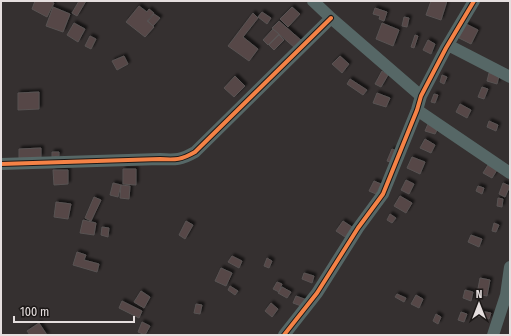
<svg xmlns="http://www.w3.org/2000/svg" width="511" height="336" font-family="'Fira Sans Condensed',sans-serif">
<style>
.building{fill:#564746;stroke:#585353;filter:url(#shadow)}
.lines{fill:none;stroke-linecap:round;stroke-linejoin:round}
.minor{stroke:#566766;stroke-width:12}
.cycleway-casing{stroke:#1c1817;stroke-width:6}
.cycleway{stroke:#f48246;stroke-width:4}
</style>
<defs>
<filter id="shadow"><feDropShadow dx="2.5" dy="-2.5" stdDeviation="1" flood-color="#0009"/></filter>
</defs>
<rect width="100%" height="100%" fill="#353030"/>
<path class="building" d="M35,1h15l4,2 -7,14 -15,-8z
M79,1h7l-9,15 -5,-3z
M431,1h16l-6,19 -15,-5z
M139,6l8,6 2,-3 5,4 -7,8 7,6 -9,10 -19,-15z
M53,7l17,7 -7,18 -17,-6z
M292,7l8,7 -12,13 -8,-8z
M375,8l12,4 -3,9 -5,-2 1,-3 -7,-2z
M262,12l9,6 -4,6 -9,-7z
M253,13l5,5 -15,19 15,12 -9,12 -21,-15z
M154,14l6,4 -7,8 -5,-5z
M404,17l5,1 -2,9 -5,-1z
M279,21l23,20 -7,7 -23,-20z
M74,23l11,6 -7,13 -11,-7z
M382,23l17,7 -6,16 -17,-7z
M466,24l12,6 -7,14 -12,-6z
M273,29l6,5 -11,11 -5,-5z
M279,35l5,5 -10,10 -5,-5z
M415,35l3,1 -4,12 -3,-1z
M90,36l6,3 -5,10 -6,-3z
M428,40l7,4 -4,10 -8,-4z
M124,56l4,8 -11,6 -5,-9z
M340,56l9,8 -7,9 -10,-9z
M382,71l6,4 -7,12 -6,-3z
M489,73l10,3 -2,8 -10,-3z
M442,75l5,2 -3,7 -4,-2z
M235,76l10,10 -11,11 -10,-9z
M350,79l17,11 -4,5 -16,-11z
M482,87l6,2 -4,10 -6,-2z
M39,92v17l-21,1v-17z
M377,93l13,5 -4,9 -13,-4z
M434,94l4,1 -3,8 -4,-1z
M460,104l11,6 -4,8 -11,-6z
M489,121l9,4 -2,6 -9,-4z
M428,124l10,4 -3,6 -10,-3z
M425,139l10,6 -4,8 -11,-5z
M41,148v9l-22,1v-9z
M392,149l5,2 -4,12 -6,-2z
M52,152h7v4l-7,1z
M412,157l13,5 -5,12 -13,-6z
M488,165l9,5 -5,8 -9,-5z
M123,169h13v16l-13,-1z
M53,170h15v14l-14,1z
M406,180l8,4 -5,10 -8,-4z
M374,181l7,3 -5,10 -7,-3z
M113,183l8,2 -3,12 -8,-2z
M503,183l7,3 -5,11 -6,-3z
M121,185l9,1 -1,13 -9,-1z
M478,186l6,2 -2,6 -6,-3z
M400,196l12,7 -6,10 -12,-7z
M94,197l7,3 -10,21 -6,-3z
M498,198l5,1 -1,8 -5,-1z
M56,202l15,2 -3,15 -14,-2z
M390,214l6,4 -4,5 -5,-3z
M83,220l13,3 -2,12 -14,-2z
M186,221l7,4 -8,14 -6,-4z
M343,221l9,6 -7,10 -9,-6z
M494,223l5,2 -3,7 -4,-1z
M102,227l7,1 -1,9 -7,-2z
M471,235l11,4 -3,8 -11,-5z
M77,252l9,3 -2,5 15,4 -2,8 -24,-7z
M232,256l10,5 -3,7 -11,-6z
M267,258l5,3 -3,7 -5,-2z
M221,268l11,5 -6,13 -11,-5z
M304,273l10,3 -2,7 -10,-4z
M480,278l10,2 -3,16 -10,-2z
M277,282l5,2 -3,8 -6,-3z
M230,286l8,5 -3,4 -7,-5z
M282,287l9,5 -4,6 -9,-5z
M465,290l8,2 -2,9 -8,-3z
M141,291l9,6 -6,11 -10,-6z
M397,294l9,4 -2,4 -9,-5z
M416,295l7,4 -4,9 -8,-4z
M296,296l11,4 -3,7 -11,-4z
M122,301l20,10 -3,7 -20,-10z
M271,303l7,6 -6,8 -7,-6z
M196,304l6,1 -2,9 -6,-1z
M480,311l11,2 -2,6 -11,-3z
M461,312l6,2 -3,8 -6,-2z
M436,314l5,3 -3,7 -5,-3z
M142,322l8,4 -5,9 -7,-3z
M39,323l8,12h-17l-3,-4z"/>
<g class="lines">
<path class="minor" d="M313,1l18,17 90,78
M448,45l62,32
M417,110l93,63
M1,164l159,-5c16,1 21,1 35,-7l136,-134
M284,335l33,-42 41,-65 25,-34 34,-84 4,-14 25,-48 28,-47
M493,335l13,-40 4,-28"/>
<defs>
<path id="cycleway" d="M1,164l159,-5c16,1 21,1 35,-7l136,-134
M284,335l33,-42 41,-65 25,-34 34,-84 4,-14 25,-48 28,-47"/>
</defs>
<use href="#cycleway" class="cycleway-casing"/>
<use href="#cycleway" class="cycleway"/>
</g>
<rect width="511" height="336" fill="none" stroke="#e5dede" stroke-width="4"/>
<g transform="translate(479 304)" stroke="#1c1817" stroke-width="3" paint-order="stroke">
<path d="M0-3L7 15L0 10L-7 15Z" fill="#e5dede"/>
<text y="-6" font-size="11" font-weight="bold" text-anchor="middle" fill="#e5dede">N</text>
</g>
<path d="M14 316v6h120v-6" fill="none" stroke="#e5dede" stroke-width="2"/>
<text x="20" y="316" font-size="12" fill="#e5dede" stroke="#1c1817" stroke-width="3" paint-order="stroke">100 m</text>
</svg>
